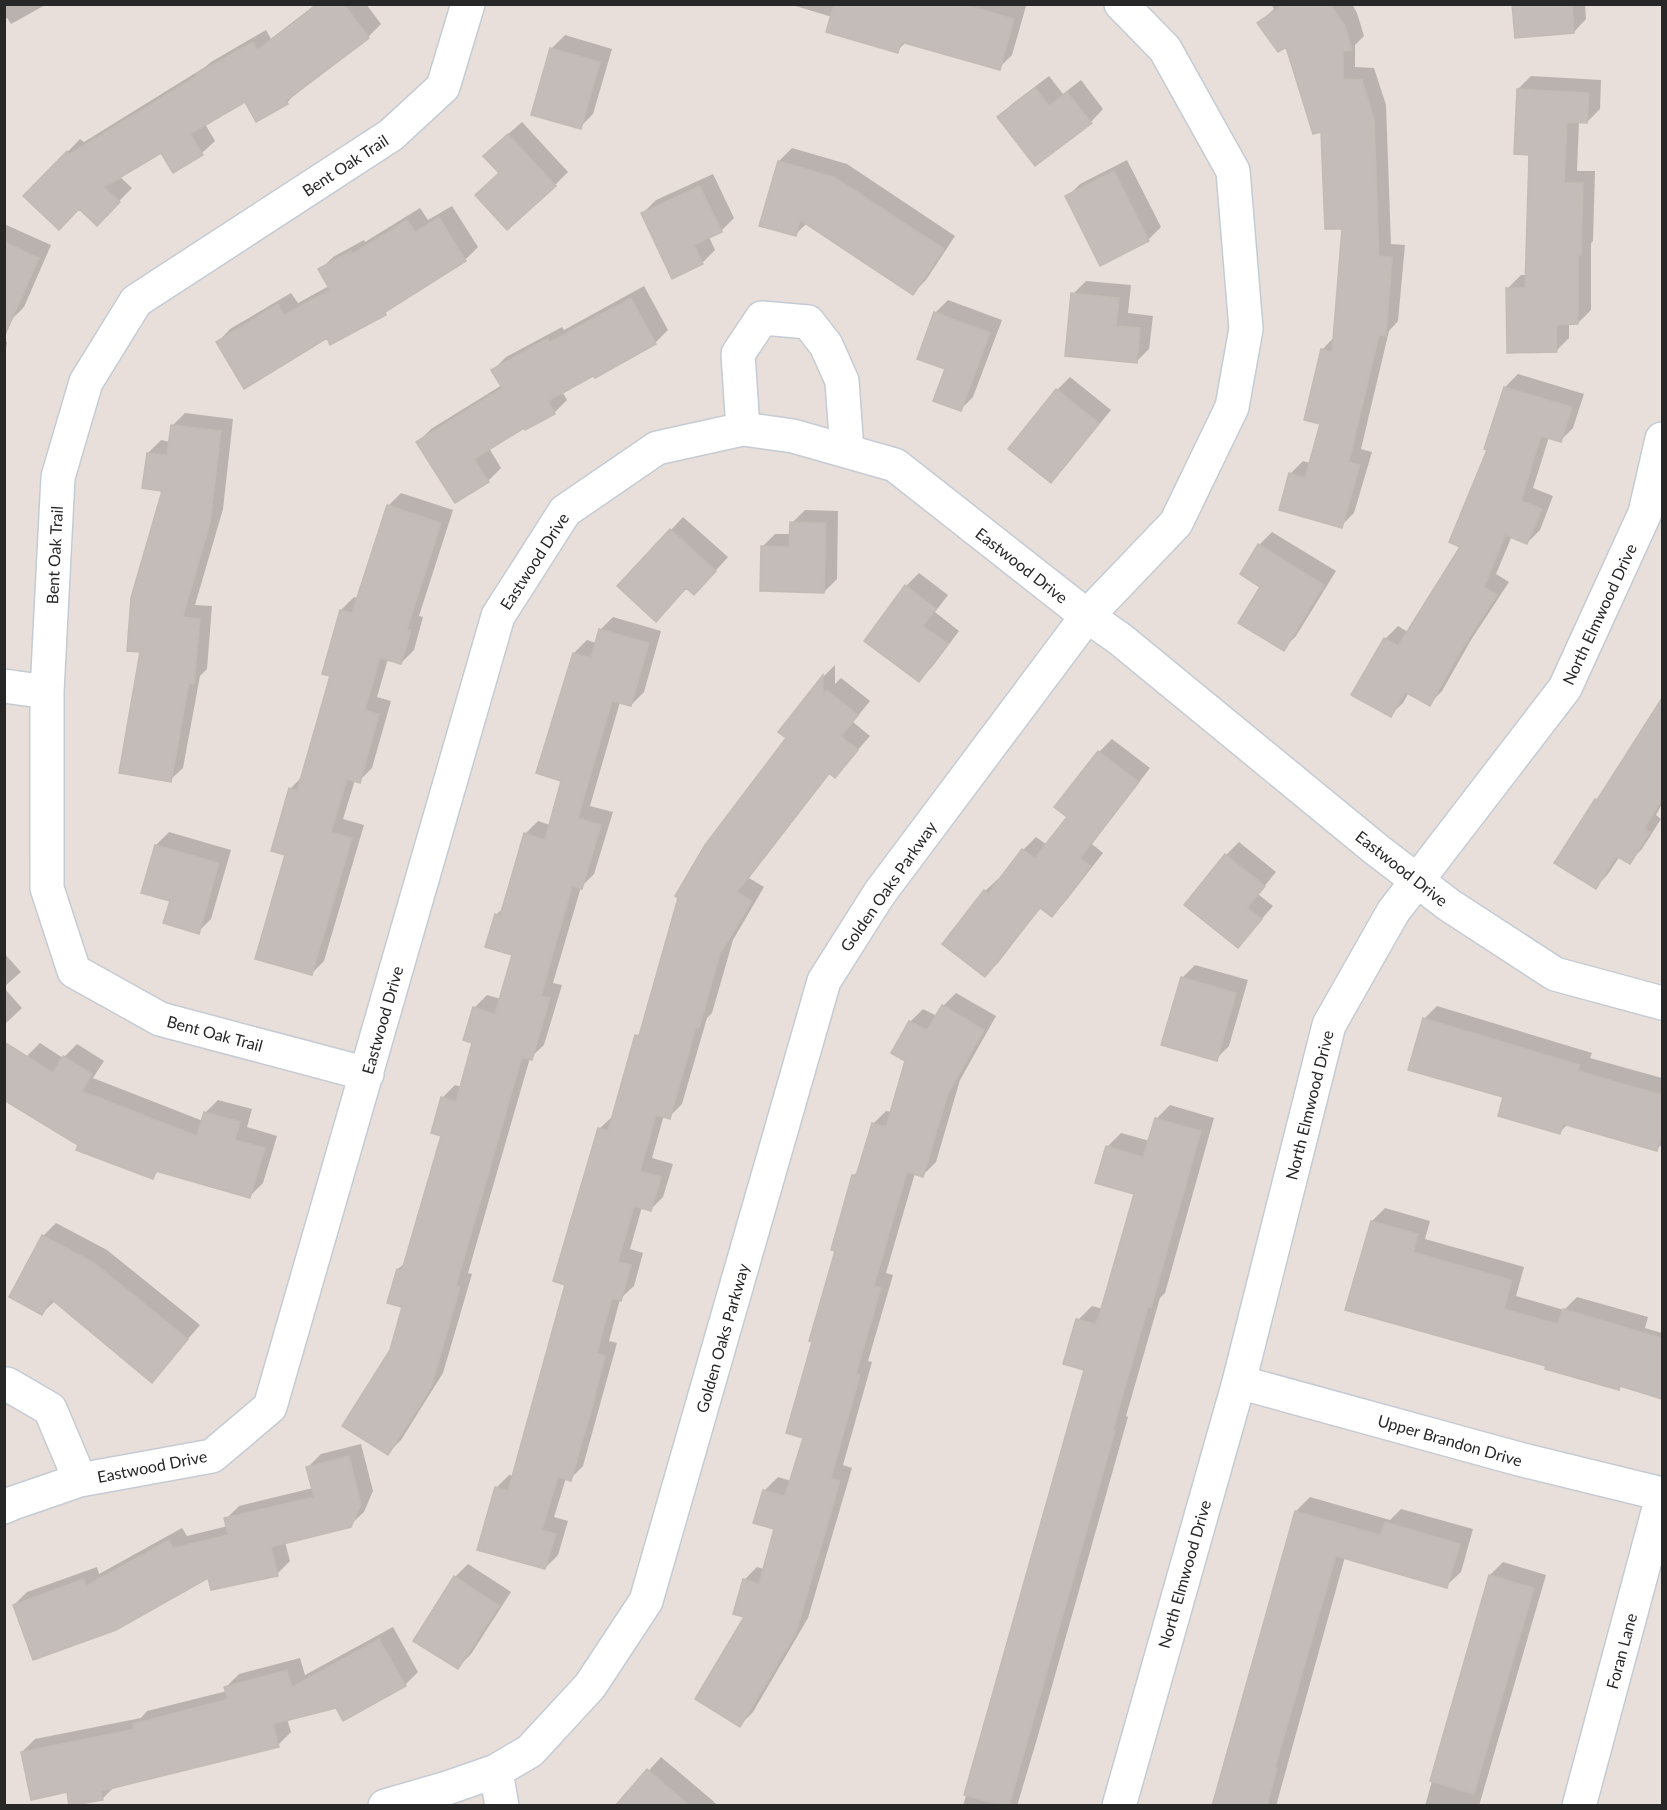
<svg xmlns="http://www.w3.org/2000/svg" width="1667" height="1810" font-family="Lato,sans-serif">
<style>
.shadow{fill:#0003}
.building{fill:#c3bcb9;stroke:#c3bab4;stroke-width:1.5}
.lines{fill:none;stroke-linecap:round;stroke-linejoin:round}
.minor-casing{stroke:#c5cbd4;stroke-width:36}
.minor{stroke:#fff;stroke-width:33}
.labels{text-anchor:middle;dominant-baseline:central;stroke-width:4.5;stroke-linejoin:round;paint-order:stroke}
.street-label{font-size:16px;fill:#272727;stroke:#fff}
</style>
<rect width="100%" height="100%" fill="#e8dfda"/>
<path class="shadow" d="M4,4h43l-36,20 -4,-6 -3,1z
M316,4h50l15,20 -13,13 -69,52 -12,14 -41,-3 -41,24 10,17 -13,12 -29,18 -11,-20 -43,25 13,12 -35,36 -18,-17 -54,-11 55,-57 4,3 121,-75 6,-5 55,-32 5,9z
M789,4h230l7,2 -14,49 -13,13 -93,-26 -9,9 -65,-34z
M1271,4h81l5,9 7,23 -9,9v22l19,1 12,37 5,139 14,1 -7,76 -9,10 -28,118 11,3 -18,61 -13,13 -51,-52 13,-13 7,2 12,-40v-73l13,-14 9,-109 -21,-97 -36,-86 -28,-21 15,-14z
M1514,4h71l1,15 -12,13z
M565,35l47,14 -19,65 -13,13 -47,-13 19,-66z
M1049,76l14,18 18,-14 22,29 -12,13 -92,-5 13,-13z
M1531,76l70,4 -1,29 -13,13 -8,-1 -2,50h18l-2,70 -2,2v67l-13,13h-9v15l-13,13 -48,-63 13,-13h6l3,-121 -12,-65z
M522,122l46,50 -13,13 -54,-12 -3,-30z
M792,148l55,16 108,72 -29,44 -13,13 -106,-70 -12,12 -34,-10 18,-64z
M1127,160l34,67 -13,13 -81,-43 13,-13z
M713,174l21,44 -13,13 -12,6 6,13 -13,13 -29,14 -30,-64 13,-13z
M452,206l26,41 -13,13 -71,44 -9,9 -58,23 -109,6 12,-13 61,-36 7,10 31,-17 -9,-16 13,-13 31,-17 1,2 55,-34 8,12z
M4,224l47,21 -27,62 -13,13 -7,-3z
M1086,281l45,4 -3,28 25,3 -4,33 -13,13 -63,-68z
M644,286l24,44 -13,13 -60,33 -1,-2 -32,17 5,9 -13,13 -30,13 -35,22 12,20 -13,13 -70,-39 13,-13 71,-44 -9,-15 13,-13 56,-30 2,3z
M948,300l54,20 -29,77 -13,13 -13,-42 -12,-55z
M4,341l3,1 -3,18z
M1518,374l66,20 -11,34 -13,13 -11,-4 -16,51 20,8 -13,34 -13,13 -15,-7 -16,38 13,8 -38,58 -29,51 -13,13 -20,-12 -6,11 -13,12 -5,-76 13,-13 10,6 55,-86 42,-159z
M1070,377l41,33 -47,58 -13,13 6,-91z
M185,413l48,6 -10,90 -28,96 17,1 -5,63 -7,7 -17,92 -13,12 -28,-129 22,-162 -16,-36 13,-13 9,2 2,-16z
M401,493l52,17 -34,106 4,1 -9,33 -13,13 -13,-4 -11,38 14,4 -19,67 -13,13 -4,-1 -12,39 21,6 -40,136 -13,13 -24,-120 3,-65 13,-13 29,-101 9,-65 13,-13 5,2 29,-93z
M805,510l33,1 -1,68 -13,13 -62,-45 13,-13h16l1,-11z
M683,517l45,40 -21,23 -20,7 -68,-1z
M1272,532l64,39 -40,65 -13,13 -21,-63 -3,-41z
M919,573l29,22 -13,17 24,19 -27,36 -13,13 -13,-94z
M613,617l48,14 -17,61 -13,13 -11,-3 -30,104 23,6 -19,62 -13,13 -28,96 9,2 -18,60 -14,13 -62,215 4,1 -29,99 -42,67 -13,13 4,-102 12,-45 -6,-37 9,-8 36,-126 -1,-37 13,-13 6,2 13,-45v-34l13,-13 14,4 13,-45 -18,-39 8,-8 21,-73 13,-13 12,4 13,-45 -25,-8 36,-119 13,-13 9,3 4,-13z
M835,665v19l6,-6 29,23 -17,21 17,14 -35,40 -4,-4 -82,106 15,9 -31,53 -21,73 -5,5 -25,86 -13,13 -5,-2 -12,43 21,6 -10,33 -13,13 -8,-3 -12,42 13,4 -9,33 -14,13 -11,42 8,2 -34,123 -13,13 -4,-1 -12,39 14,4 -10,34 -13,13 -49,-80 13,-13 5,1 53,-192 32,-155 14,-13 24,-80 5,-5 146,-293 -8,-6 44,-56z
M1662,707v97l-6,11 5,4 -19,30 -13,13 -9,-6 -12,18 -12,13v-87l9,-9 46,-72z
M1112,739l38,29 -58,76 11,9 -38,49 -13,13 -11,-8 -43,56 -13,12v-84l13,-12 2,1 23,-30 13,-13 11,8 22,-29 -13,-10 43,-54z
M169,832l62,18 -20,69 -13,13 -26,-32 -29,-8 13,-47z
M1239,842l37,30 -18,22 15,12 -35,40 -52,-41 40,-50z
M4,953l17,19 -17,15z
M1195,965l53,15 -19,66 -13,13 -34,-81z
M4,988l18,20 -18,17z
M956,993l40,23 -36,64 -24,82 -13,13 -8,-2 -29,100 7,2 -25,86 4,1 -29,103 9,3 -44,150 -55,94 -13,13 7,-109 -3,-36 13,-13 7,2 12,-41 -21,-6 10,-32 13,-13 13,4 14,-44 32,-187 17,-75 6,-6 13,-45 13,-13 6,1 15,-52 -14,-8 17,-30 13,-13 14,7 6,-10z
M1437,1006l155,47 -2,5 72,20v68h-2l-3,3 -89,-25 -8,8 -55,-36 -81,-77z
M40,1043l23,15 14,-14 27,17 -11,17 110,43 2,-8 13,-13 34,9 -5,18 30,9 -14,47 -13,13 -91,-26 -7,8 -72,-34 -76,-51 23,-37z
M1170,1105l44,13 -49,175 -5,5 -34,118 2,1 -91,322 -20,67h-54l117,-410 6,-27 -8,-49 14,-14 11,3 33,-116 -29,-46 14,-14 29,8 6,-22z
M1385,1208l45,13 -5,18 99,28 -8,29 48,14 13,-13 71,20 -3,11 17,5v64l-41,-12 -3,3 -70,-23 -176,-144z
M56,1223l51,27 93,75 -48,56 -97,-80 -13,12 1,-77z
M361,1444l12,47 -9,21 -14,13 -65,17 5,19 -13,13 -68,2 -195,29 13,-13 70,-25 2,7 83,-46 5,8 41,-10 -2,-7 13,-13 74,-18 -5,-21 13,-13z
M1310,1497l80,23 11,-11 72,20 -12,43 -15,14 -101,-29 -69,249h-62l82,-295z
M1503,1562l43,13 -67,231h-54l65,-231z
M468,1564l43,28 -40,62 -13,13 -3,-90z
M393,1627l25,45 -13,13 -118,34 4,13 -13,13 -163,41 -13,13 -34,-9 -46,-38 13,-13 106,-21 6,-7 80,-20 -1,-4 13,-13 61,-16 5,17z
M661,1757l51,43 6,6h-101z"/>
<path class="building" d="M318,4h26l25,34 -83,63 2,3 -32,18 -11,-20 -55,32 13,21 -30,18 -12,-20 -57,34 16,15 -23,24 -18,-17 -20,21 -36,-34 44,-45 3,3 127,-78 -1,-2 57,-32 4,8z
M834,4h129l51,15 -14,51 -99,-28 -3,11 -72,-21z
M1284,4h46l15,22 7,24 -9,1v28l19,1 12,39 5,137 13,1 -6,79 -7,-1 -30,127 11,3 -18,63 -63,-18 10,-37 16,5 15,-54 -16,-4 17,-71 11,3 10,-123h-17l-4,-97 -8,2 -27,-87 -8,5 -21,-29z
M1512,4h60l2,29 -59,5z
M550,48l50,14 -19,67 -50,-14z
M1035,88l14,18 18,-14 25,31 -57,43 -38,-49z
M1517,89l72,4 -2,30 -20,-1 -3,61h19l-2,72h-3v69l-22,1 1,27 -50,1 -1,-65h19l4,-133 -15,-1z
M508,134l48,52 -49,44 -32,-35 24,-22 -16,-17z
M778,161l56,16 110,72 -31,46 -113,-75 -4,16 -37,-10z
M1114,171l35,70 -49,25 -35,-70z
M700,186l22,46 -28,13 9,19 -31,15 -31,-66z
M439,217l27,44 -81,51 1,3 -56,30 -3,-7 -83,51 -28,-47 62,-38 6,11 46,-25 -12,-21 33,-18 1,3 55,-34 8,12z
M4,242l35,16 -35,79z
M1071,293l48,5 -3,28 24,2 -3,35 -72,-7z
M631,298l25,46 -61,34 -2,-2 -45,25 7,13 -30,16 -1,-2 -50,31 15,23 -34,21 -39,-61 86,-54 -11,-18 57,-32 2,4z
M934,312l56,21 -29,78 -28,-10 12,-32 -28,-10z
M1504,387l68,20 -11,35 -20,-6 -20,65 21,8 -15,35 -22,-9 -21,52 13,8 -39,60 -28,51 -25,-14 -14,25 -40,-22 33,-57 14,8 62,-99 -11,-5 38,-92 -3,-1z
M1056,389l43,34 -48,60 -43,-34z
M171,425l50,6 -11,92 -27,94 17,2 -6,65 -5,-1 -18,99 -52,-9 21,-121 -13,-1 4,-53 31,-107 -20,-3 5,-35 20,2z
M387,505l54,18 -34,106 4,1 -10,34 -21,-6 -15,52 14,4 -19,69 -13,-4 -16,53 21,6 -40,137 -57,-16 30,-104 -14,-4 18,-63 8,3 33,-115 -8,-2 18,-64 12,3z
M790,522l36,1 -2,70 -64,-2 1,-45 28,1z
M670,529l46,42 -22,24 -8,-7 -30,34 -39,-36z
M1258,544l66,41 -40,66 -46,-28 22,-36 -20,-13z
M905,585l31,24 -13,17 25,18 -29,38 -55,-41z
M599,629l50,14 -18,63 -19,-5 -34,117 23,7 -19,64 -10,-3 -31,110 9,2 -18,62 -10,-3 -66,229 4,1 -29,101 -43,67 -46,-29 48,-76 12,-43 -15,-4 10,-34 5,1 39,-134 -10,-3 10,-36 15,5 16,-59 -9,-3 10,-33 22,7 17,-59 -27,-8 10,-33 5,2 24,-83 21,7 16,-59 -25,-8 37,-120 18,5z
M823,675v21l4,-6 31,25 -17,21 17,14 -23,28 -6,-5 -92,119 15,9 -32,53 -21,74 -3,-1 -26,92 -14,-4 -16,56 21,6 -10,34 -17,-5 -16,56 13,3 -10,36 -9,-3 -15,55 8,3 -13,52 -21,73 -13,-4 -16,53 14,4 -11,35 -68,-19 18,-63 13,4 57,-206 -12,-4 45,-153 10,3 27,-96 4,1 39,-138 -3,-2 30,-51 81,-107 -8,-6z
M1662,698v101l-18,30 6,3 -20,32 -14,-8 -20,33 -42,-26 41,-64 2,1z
M1098,751l41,31 -59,76 11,8 -39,51 -12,-9 -55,69 -43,-33 42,-54 4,4 34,-45 13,9 32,-41 -13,-10z
M155,845l64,18 -20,71 -36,-11 7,-22 -29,-8z
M1225,854l40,32 -18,22 15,11 -24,29 -54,-43z
M1181,977l55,16 -19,68 -56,-16z
M942,1005l42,25 -36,64 -25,83 -16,-5 -33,114 7,2 -25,86 4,1 -29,103 9,3 -44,152 -56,94 -45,-28 49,-82 -11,-3 10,-35 16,5 15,-55 -21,-6 10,-33 22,6 18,-58 -17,-5 26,-91 -3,-1 26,-90 -4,-1 21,-75 4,1 16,-53 14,4 19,-66 -14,-8 18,-32 18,9z
M1423,1018l157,47 -2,6 84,24v37l-5,19 -94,-27 -3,10 -62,-18 5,-19 -95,-27z
M4,1042l49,31 10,-17 29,18 -10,17 115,45 7,-24 36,10 -5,18 30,8 -15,50 -94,-27 -3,8 -77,-29 2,-5 -74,-45z
M1155,1118l46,13 -50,177 -3,-1 -35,123 2,1 -106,375h-6l-39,-11 120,-425 -21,-6 13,-45 19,5 4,-8 35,-122 -39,-11 11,-37 37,11z
M1371,1221l47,13 -5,18 99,28 -8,29 54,15 5,-15 99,29v61l-42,-13 -1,4 -74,-21 1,-3 -201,-56z
M42,1235l52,28 94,76 -36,44 -101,-84 -9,16 -33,-18z
M349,1456l12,49 -10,22 -80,20 7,29 -67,14 -3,-12 -92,52 -83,30 -20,-55 71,-26 2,7 83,-46 4,8 55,-13 -4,-17 90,-21 -8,-30z
M1295,1511l86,24 4,-13 75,22 -13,44 -111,-32 -61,212h2l-10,38h-55z
M1489,1575l45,13 -60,206 -44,-13z
M454,1576l45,30 -41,63 -45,-28z
M379,1639l27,47 -63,35 -7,-13 -63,16 6,23 -178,44 2,9 -34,6 -2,-14 -36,8 -10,-48 113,-23 -1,-5 95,-25 -4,-12 63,-17 5,17z
M647,1769l43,37h-75z"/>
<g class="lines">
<defs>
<path id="minor" d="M743,429l-5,-75 24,-36 46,4 18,23 16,36 5,70
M4,686l43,6
M367,1074l-207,-55 -86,-48 -27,-83v-196l11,-215 28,-95 50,-81 255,-166 52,-48 25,-83
M1239,1382l280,77 143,35
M4,1385l3,-1 43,25 30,71
M4,1507l9,-4 67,-23 132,-24 58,-49 228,-791 67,-105 92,-63 86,-19 50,7 102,29 192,151 33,23 257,211 72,55 106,69 107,29
M496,1771l6,35
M385,1806l62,-18 49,-17 34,-20 60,-65 56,-85 178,-620 55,-87 208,-278 89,-93 56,-116 14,-78 -13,-158 -68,-122 -44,-45
M1119,1806l120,-424 90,-357 64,-113 172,-224 80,-175 17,-74
M1579,1806l83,-309"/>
</defs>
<use href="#minor" class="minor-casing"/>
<use href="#minor" class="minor"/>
</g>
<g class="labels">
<g class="street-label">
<text transform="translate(345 165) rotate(-33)">Bent Oak Trail</text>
<text transform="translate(54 555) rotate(-87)">Bent Oak Trail</text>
<text transform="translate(534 561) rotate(-57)">Eastwood Drive</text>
<text transform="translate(1022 565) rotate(38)">Eastwood Drive</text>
<text transform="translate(1599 614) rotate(-65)">North Elmwood Drive</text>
<text transform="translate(1402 868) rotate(38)">Eastwood Drive</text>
<text transform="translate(888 886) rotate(-55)">Golden Oaks Parkway</text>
<text transform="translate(382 1020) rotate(-74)">Eastwood Drive</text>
<text transform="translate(215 1033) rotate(15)">Bent Oak Trail</text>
<text transform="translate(1309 1105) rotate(-76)">North Elmwood Drive</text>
<text transform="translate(722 1338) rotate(-74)">Golden Oaks Parkway</text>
<text transform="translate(1450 1440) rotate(16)">Upper Brandon Drive</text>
<text transform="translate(152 1466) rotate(-11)">Eastwood Drive</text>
<text transform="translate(1184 1574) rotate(-74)">North Elmwood Drive</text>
<text transform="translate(1621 1651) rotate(-75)">Foran Lane</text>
</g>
</g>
<rect width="1667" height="1810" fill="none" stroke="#272727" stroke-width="12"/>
</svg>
